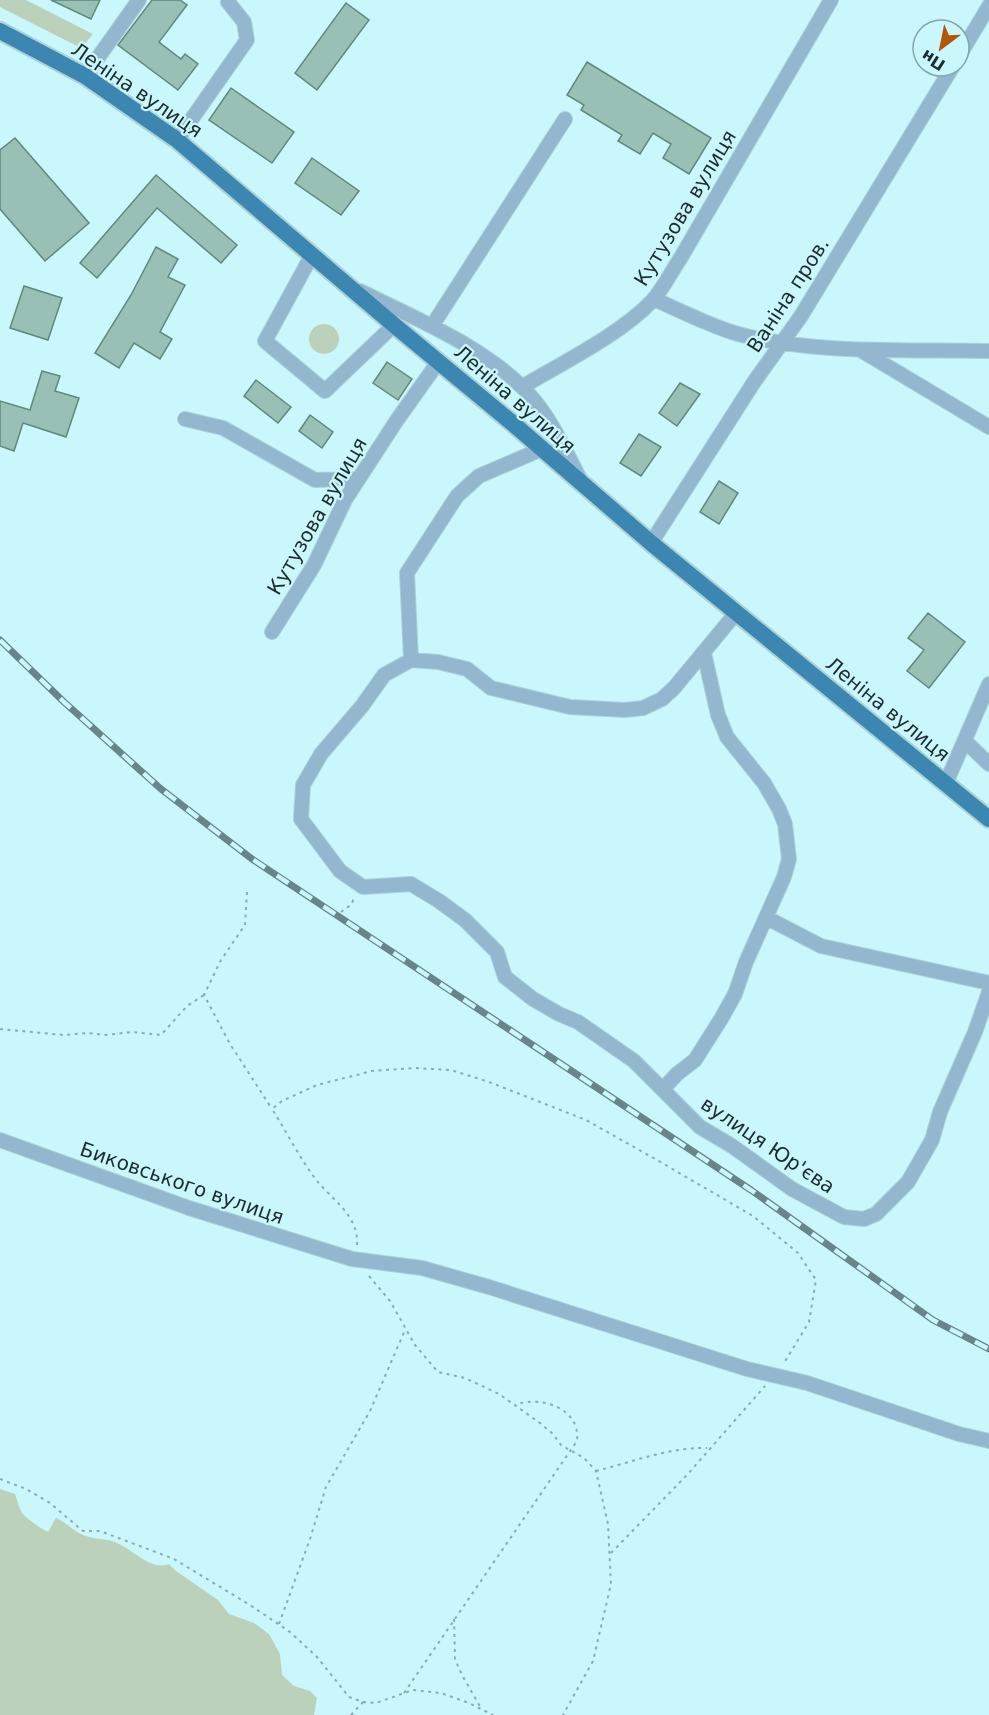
<svg xmlns="http://www.w3.org/2000/svg" width="989" height="1715" font-family="'DejaVu Sans',sans-serif">
<style>
.green{fill:#bcd1ba}
.building{fill:#98c0b4;stroke:#62887d;stroke-width:1.5}
.lines{fill:none;stroke-linecap:round;stroke-linejoin:round}
.minor-casing{stroke:#aad2d7;stroke-width:16}
.major-casing{stroke:#aad2d7;stroke-width:20}
.path{stroke:#8aacb0;stroke-width:2;stroke-dasharray:3 4.5;stroke-linecap:butt}
.minor{stroke:#92b7ce;stroke-width:14}
.major{stroke:#3c87b2;stroke-width:16}
.rail-casing{stroke:#688589;stroke-width:7}
.rail{stroke:#caf7fc;stroke-width:4.5;stroke-dasharray:14;stroke-linecap:butt}
.labels{text-anchor:middle;dominant-baseline:central;stroke-width:4.5;stroke-linejoin:round;paint-order:stroke}
.street-label{font-size:20px;fill:#1b2c2e;stroke:#caf7fc}
</style>
<rect width="100%" height="100%" fill="#caf7fc"/>
<path class="green" d="M0,0h26l67,34 -12,14 -81,-41z
M309 339a15 15 0 1 1 30 0a15 15 0 1 1-30 0Z
M0,1489l15,5c2,5 4,15 8,20 3,4 20,16 25,18l8,-14c10,4 17,13 27,17 12,5 25,3 36,9 16,7 32,27 50,20l7,7 42,29 11,14 25,9 15,11 11,20 2,21 12,11 16,5 7,7 -3,17h-314z"/>
<path class="building" d="M51,0h49l-9,19z
M152,0h28l7,5 -28,37 22,17 4,-5 13,10 -20,26 -60,-45z
M346,3l23,17 -52,70 -22,-17z
M587,62l124,76 -22,36 -26,-16 8,-14 -18,-11 -13,21 -22,-13 4,-6 -41,-25 3,-5 -17,-10z
M231,88l63,44 -22,31 -63,-43z
M15,138l74,85 -44,38 -45,-52v-59z
M312,158l47,33 -18,24 -46,-32z
M156,175l81,70 -16,18 -64,-55 -60,70 -17,-15z
M156,247l22,12 -10,18 17,8 -25,47 12,7 -12,20 -26,-16 -15,25 -24,-15 36,-58z
M24,286l38,12 -14,42 -38,-12z
M387,362l25,17 -14,21 -25,-17z
M42,371l18,5 -5,15 24,7 -13,39 -43,-14 -9,28 -14,-5v-45l30,9z
M256,380l35,27 -13,16 -34,-27z
M680,383l20,11 -23,32 -18,-13z
M310,415l23,17 -11,16 -23,-17z
M639,434l22,13 -20,29 -21,-13z
M719,481l19,12 -19,31 -19,-12z
M928,613l37,29 -36,46 -22,-17 17,-21 -16,-12z"/>
<g class="lines">
<defs>
<path id="minor" d="M959,56l30,-50
M85,76l54,-76
M177,140l70,-100 -3,-18 -16,-20 1,-2
M312,255l-47,86 60,50 69,-66
M360,291c56,28 133,59 174,109 19,23 32,52 46,79
M654,299c27,12 56,27 84,35 80,21 169,15 251,17
M432,326l133,-207
M862,351l127,76
M522,387c40,-24 99,-53 130,-86 11,-12 19,-29 28,-42l151,-259
M185,419l38,9 92,52 43,-1
M651,543l103,-161 47,-66 152,-250
M736,613l-62,75 -12,11 -19,9 -18,2 -55,-3 -79,-19 -24,-19 -29,-7 -27,-2 -27,15 -22,31 -41,48 -18,31 -2,34 39,52 23,16 48,-3 28,17 26,19 32,32 8,25 28,22 26,15 19,8 56,39 66,66 32,19 60,43 52,28 20,2 12,-5 32,-32 24,-42 8,-28 35,-80 14,-40
M272,632l42,-67 31,-65 52,-80 42,-59
M411,660l-4,-87 50,-77 22,-20 63,-27
M965,741l24,23
M946,783l43,-99
M767,918l54,28 168,37
M663,1089l14,-15 18,-14 26,-41 14,-25 11,-32 38,-85 5,-18 -4,-35 -6,-15 -15,-26 -37,-46 -9,-22 -14,-62
M0,1140l189,68 163,51 70,9 67,19 258,82 60,14 152,51 30,7"/>
<path id="major" d="M0,31l85,45 92,64 217,185 117,97 140,121 338,276"/>
</defs>
<use href="#minor" class="minor-casing"/>
<use href="#major" class="major-casing"/>
<path class="path" d="M247,892l-2,33 -24,35 -17,35 26,49 42,65
M341,912l11,-8 2,-8
M0,1029l64,6 23,-2 19,2 26,-3 29,3 26,-29 17,-11
M357,1245c2,-31 -27,-46 -43,-68 -16,-22 -28,-46 -42,-68l10,-8 35,-16 55,-14 42,-3 37,2 38,12 97,38 71,40 96,56 45,37 18,27 -7,42 -25,41
M369,1276l21,25 25,44 23,27 27,6 34,16 41,29 13,11 8,11 23,13 12,13 12,53 3,60 -18,77 -30,54
M596,1471c36,-9 74,-24 111,-23
M0,1479l26,10 24,14 33,28h17l74,28 76,46 40,27 27,25 32,40 14,5 13,1 37,-13 28,3 28,10 24,12
M611,1553l76,-78 78,-89
M454,1619l1,40 7,16 19,33
M279,1624l31,-85 16,-52 44,-76 35,-81
M404,1693l173,-252c4,-33 -37,-46 -62,-36
M351,1715l12,-13"/>
<use href="#minor" class="minor"/>
<use href="#major" class="major"/>
<defs>
<path id="rail" d="M0,640l64,62 97,87 91,70 499,331 182,130 56,29"/>
</defs>
<use href="#rail" class="rail-casing"/>
<use href="#rail" class="rail"/>
</g>
<g class="labels">
<g class="street-label">
<text transform="translate(137 90) rotate(34)">Леніна вулиця</text>
<text transform="translate(685 208) rotate(-59)">Кутузова вулиця</text>
<text transform="translate(788 295) rotate(-57)">Ваніна пров.</text>
<text transform="translate(515 399) rotate(41)">Леніна вулиця</text>
<text transform="translate(317 516) rotate(-60)">Кутузова вулиця</text>
<text transform="translate(888 709) rotate(39)">Леніна вулиця</text>
<text transform="translate(768 1145) rotate(34)">вулиця Юр'єва</text>
<text transform="translate(182 1183) rotate(19)">Биковського вулиця</text>
</g>
</g>
<g transform="translate(941 48) rotate(212)"><circle r="28" fill="#caf7fc" stroke="#84a6aa" stroke-width="1.5"/>
<path d="M0-4.5L10 22L0 15L-10 22Z" fill="#b4550c"/>
<text y="-9" font-size="16" font-weight="bold" text-anchor="middle" fill="#1b2c2e">Пн</text>
</g>
</svg>
